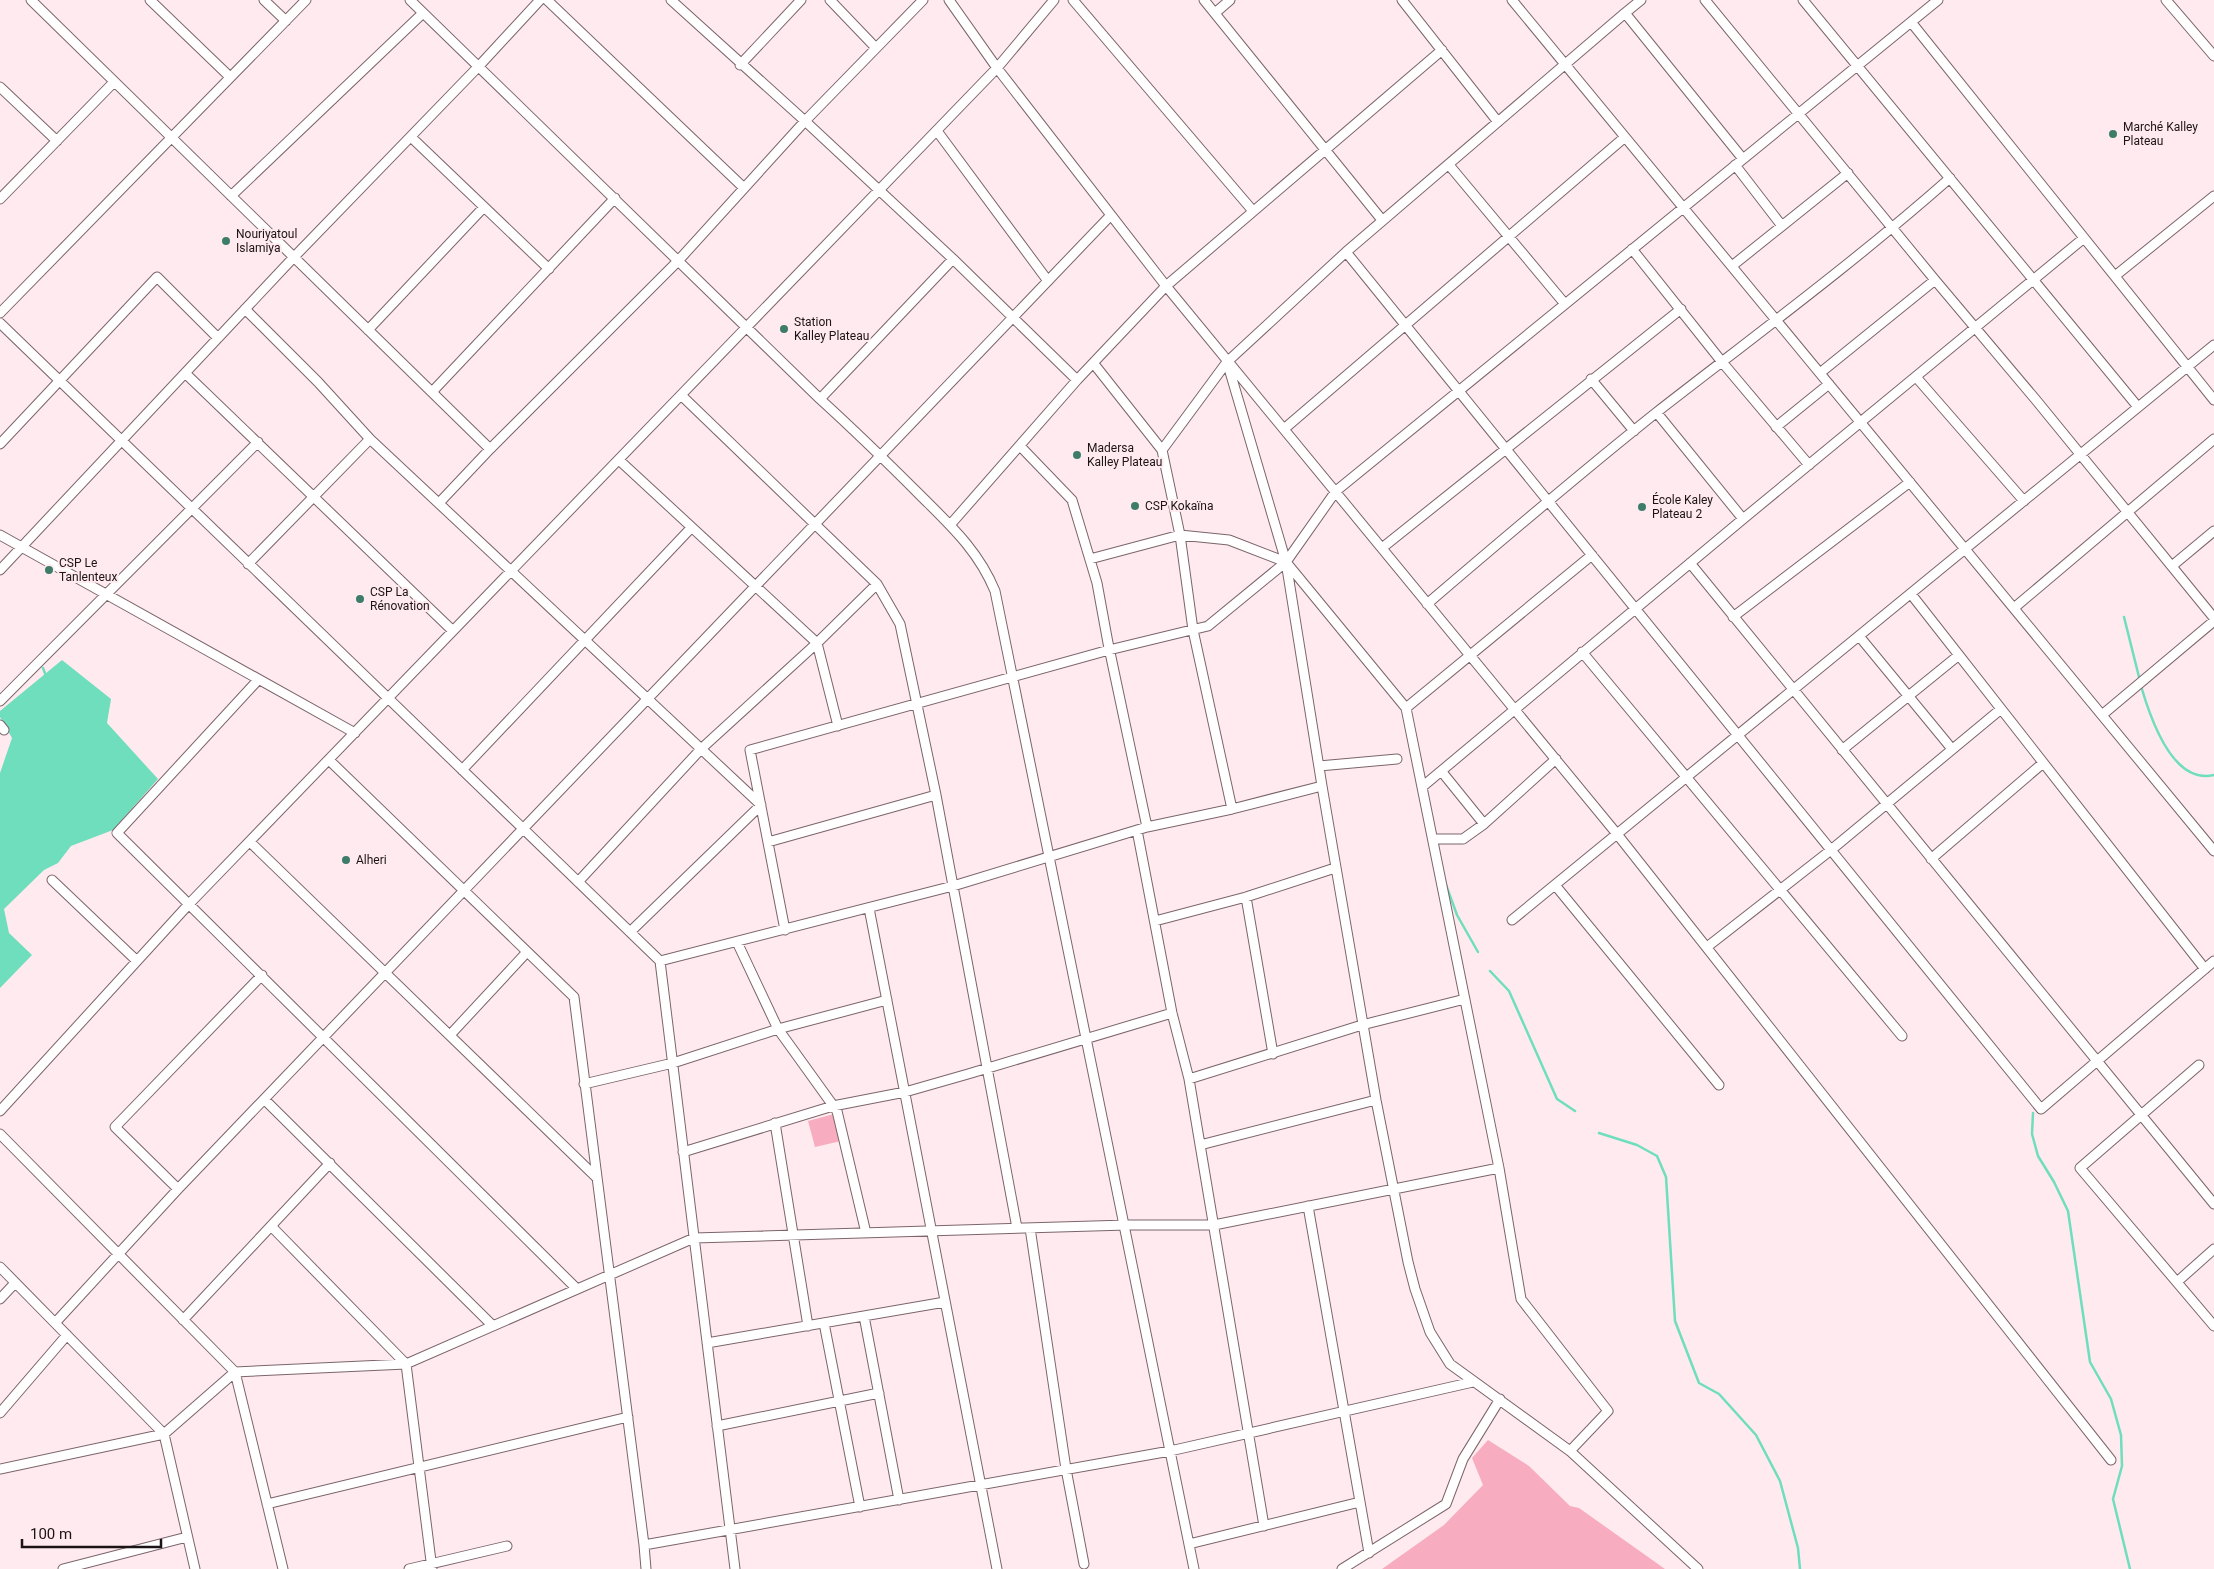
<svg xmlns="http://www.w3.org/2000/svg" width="2214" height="1569" font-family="Roboto,sans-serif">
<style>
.green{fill:#f7adbf}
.water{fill:#6edebd}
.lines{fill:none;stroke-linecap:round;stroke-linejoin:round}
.stream{stroke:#6edebd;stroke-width:2.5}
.minor-casing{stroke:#7b656a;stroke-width:11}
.minor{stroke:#fff;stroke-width:9}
.poi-dot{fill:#3e7c6a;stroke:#ffeaef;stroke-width:2}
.labels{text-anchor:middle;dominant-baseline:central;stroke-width:4;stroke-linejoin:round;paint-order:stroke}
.poi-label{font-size:12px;fill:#1b1315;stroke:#ffeaef;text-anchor:start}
</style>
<rect width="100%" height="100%" fill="#ffeaef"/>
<path class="green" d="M834,1114l7,27 -26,6 -7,-26z
M1488,1440l41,26 41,40 9,2 86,61h-283l62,-44 39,-40 -11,-27z"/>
<path class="water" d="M62,660l49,39 -4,24 51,56 -45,51 -42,16 -13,17 -14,7 -40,39 5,24 23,22 -32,33v-215l12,-35 -12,-21v-6z"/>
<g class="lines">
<path class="stream" d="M2124,617l16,64
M43,668l3,8
M2141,686c9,31 31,99 73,89
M1445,882l12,33 21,37
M1490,971l19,20 48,108 18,12
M2033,1113l-1,21 6,22 16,26 14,29 22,151 21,37 10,36 1,31 -9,33 17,70
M1599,1133l38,12 20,11 9,21 9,144 24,62 20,11 37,41 24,46 18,67 2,21"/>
<defs>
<path id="minor" d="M31,0l459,449
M150,0l80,77
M264,0l22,21
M410,0l410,399c34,31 67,63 100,96 30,30 58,55 75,96 68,325 135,651 199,978
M547,0l197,188
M671,0l134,121 148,138 124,121
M830,0l46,48
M949,0l48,68 169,218 451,548 494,626
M1073,0l180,211
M1204,0l178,220
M1402,0l96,122
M1512,0l702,851
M1705,0l230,280 101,120 178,218
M1803,0l335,407
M2166,0l48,56
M1215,13l15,-13
M1625,13l16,-13
M1911,22l303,378
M740,65l61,-65
M0,87l57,54
M937,131l111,150
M411,137l138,132
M1449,165l116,139
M1735,165l47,61
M231,196l192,-183
M0,199l114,-117
M1632,249l90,113 87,103
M1346,252l695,857 173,-148
M1732,266l116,-93
M2115,276l99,-80
M245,309l73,73 52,57 391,366 -131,127
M0,313l306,-313
M0,323l660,638 75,608
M368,330l116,-123
M1094,364l68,86 18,85 13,95 39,179
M1228,365l58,197 36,224 54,314 32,162 7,27 15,43 20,32 120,87 128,118
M185,373l268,258
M1820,373l115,-93
M1916,377l108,124
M1591,379l43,52
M432,392l183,-194
M681,395l196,189 23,40 36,171 81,433
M820,399l133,-140
M1657,413l86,106
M1776,427l53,-43
M1284,429l341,-292
M0,444l157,-167 61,61
M1020,446l52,54 25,83 11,60 39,184
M1162,450l65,-88 119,-110 279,-239 118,146
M619,460l198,183 21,83
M439,503l51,-54 188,-188 127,-140 118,-121
M950,525l127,-145 89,-94 276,-236
M0,535l355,198
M1382,548l299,-239
M1090,559l90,-24 49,5 57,22 50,-71 602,-491
M1286,562l120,146 93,460 22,131 87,112 -38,40
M1690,563l524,641
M248,564l122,-125
M2172,566l42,-35
M0,570l294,-313 185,-191 61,-66
M1911,594l294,375
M1427,604c76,-65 152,-130 230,-192 99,-77 199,-151 293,-234
M2014,608l200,-169
M1733,617l177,-135
M1859,636l93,113
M1582,652l320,384
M258,680l-141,153 460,456
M0,701l258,-259
M1406,708l186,-153
M2102,715l112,-94
M0,725l4,5
M1842,750l117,-95
M329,760l245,237 70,548 2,24
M1319,766l78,-7
M462,770l229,-242
M1442,772l42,52
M1422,787l321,-268 341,-281
M1137,830l35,183 17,66 75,447
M1433,839h30l21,-15 72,-65
M250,842l347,336
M768,842l168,-47
M1931,859l112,-96
M52,880l85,81
M578,882l123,-133 116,-106 60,-59
M1555,885l164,200
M1246,897l27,157
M869,908l128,661
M1512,920l702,-575
M1155,921l91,-24 89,-29
M785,930l-35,-180 359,-100 99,-24 78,-64
M737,942l41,87 59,82 29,122
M1707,947l124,-97 170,-141
M660,961l293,-75 194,-59 85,-18 90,-23
M450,1035l77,-83
M2199,1065l-119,103 134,158
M1189,1079l173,-54 103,-26
M584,1084l89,-21 105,-34 109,-29
M265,1100l228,226
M0,1111l189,-207 808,-836 57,-68
M775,1123l33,203
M0,1134l235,238 171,-8 288,-126 433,-13h87l285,-57
M1200,1145l176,-45
M683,1152l150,-46 72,-14 63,-18 204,-61
M178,1189l-63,-62 147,-152
M1308,1206l61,347
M271,1226l135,138 26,205
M1030,1228l36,241 18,95
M0,1267l164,167 31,135
M2177,1282l37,-33
M0,1299l15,-16
M864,1316l35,184
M183,1320l147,-157
M55,1323l123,-134 933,-974
M824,1323l36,184
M707,1343l238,-41
M0,1413l67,-78
M717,1426l162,-33
M0,1469l164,-35 71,-62 48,197
M267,1504l361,-87
M1189,1544l171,-42
M644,1545l526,-94 303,-69
M63,1569l124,-32
M409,1569l98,-23
M1342,1569l104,-65 17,-45 37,-60"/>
</defs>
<use href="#minor" class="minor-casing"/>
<use href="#minor" class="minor"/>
</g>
<g class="poi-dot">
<circle cx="2113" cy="134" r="5"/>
<circle cx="226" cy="241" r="5"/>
<circle cx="784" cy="329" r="5"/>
<circle cx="1077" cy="455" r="5"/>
<circle cx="1135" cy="506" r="5"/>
<circle cx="1642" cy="507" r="5"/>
<circle cx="49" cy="570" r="5"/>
<circle cx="360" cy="599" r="5"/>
<circle cx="346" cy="860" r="5"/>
</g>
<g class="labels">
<g class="poi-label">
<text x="2123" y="127">Marché Kalley<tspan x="2123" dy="14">Plateau</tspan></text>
<text x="236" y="234">Nouriyatoul<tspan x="236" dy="14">Islamiya</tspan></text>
<text x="794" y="322">Station<tspan x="794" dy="14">Kalley Plateau</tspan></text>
<text x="1087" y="448">Madersa<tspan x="1087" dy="14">Kalley Plateau</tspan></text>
<text x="1652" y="500">École Kaley<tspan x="1652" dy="14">Plateau 2</tspan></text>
<text x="1145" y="506">CSP Kokaïna</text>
<text x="59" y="563">CSP Le<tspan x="59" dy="14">Tanlenteux</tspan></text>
<text x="370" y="592">CSP La<tspan x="370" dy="14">Rénovation</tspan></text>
<text x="356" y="860">Alheri</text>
</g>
</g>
<path d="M22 1539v8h139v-8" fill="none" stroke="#1b1315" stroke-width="2.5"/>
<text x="30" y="1539" font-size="15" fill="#1b1315" stroke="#ffeaef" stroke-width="4" paint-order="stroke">100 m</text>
</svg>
